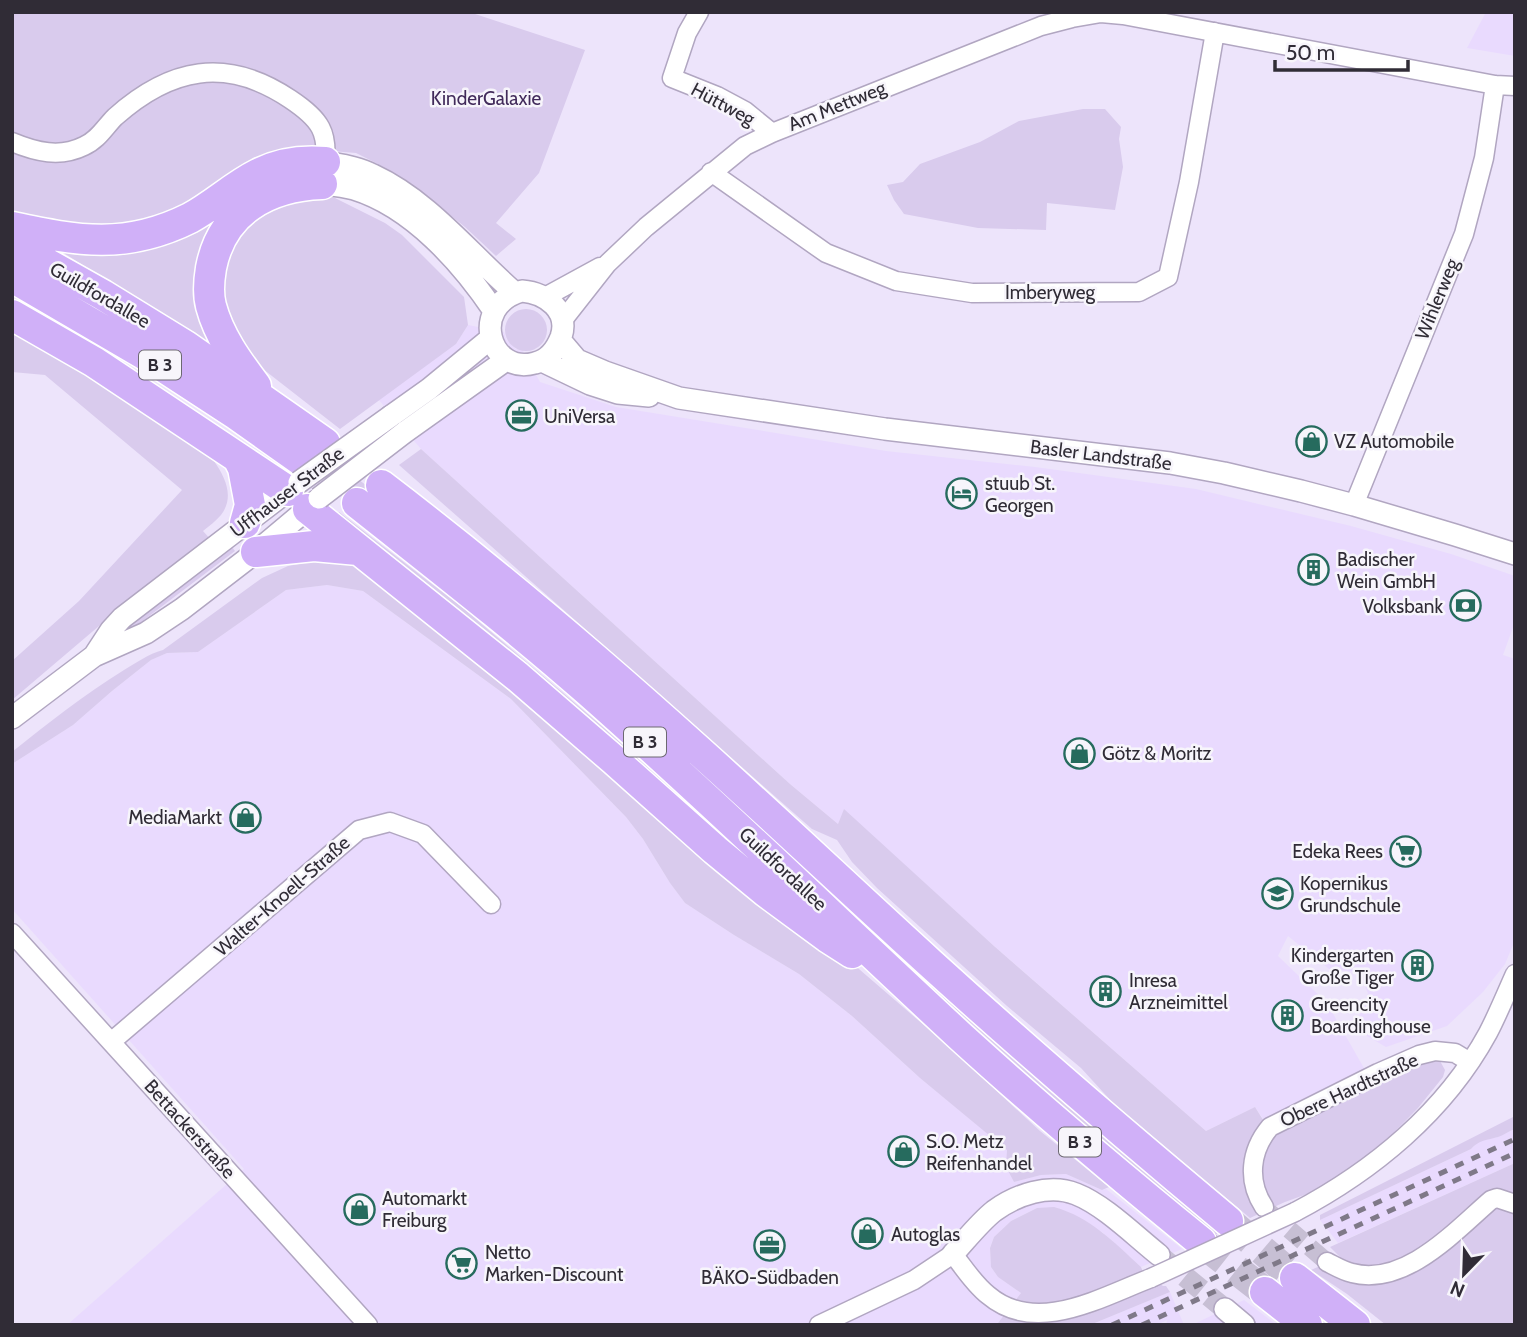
<svg xmlns="http://www.w3.org/2000/svg" width="1527" height="1337" font-family="Cabin,sans-serif">
<style>
.built{fill:#e9dafe}
.green{fill:#d9cbed}
.lines{fill:none;stroke-linecap:round;stroke-linejoin:round}
.minor-tunnel{stroke:#c7bfd4;stroke-width:18;stroke-dasharray:18 9;stroke-linecap:butt}
.tertiary-tunnel{stroke:#c7bfd4;stroke-width:21;stroke-dasharray:21 10;stroke-linecap:butt}
.trunk-tunnel{stroke:#c7bfd4;stroke-width:30;stroke-dasharray:30 15;stroke-linecap:butt}
.minor-casing{stroke:#b1a6c1;stroke-width:21}
.tertiary-casing{stroke:#b1a6c1;stroke-width:24}
.trunk-casing{stroke:#fff;stroke-width:33}
.minor{stroke:#fff;stroke-width:18}
.tertiary{stroke:#fff;stroke-width:21}
.trunk{stroke:#d0b0f8;stroke-width:30}
.rail{stroke:#7f7988;stroke-width:5;stroke-dasharray:9 9;stroke-linecap:butt}
.minor-bridge-casing{stroke:#b1a6c1;stroke-width:21;stroke-linecap:butt}
.tertiary-bridge-casing{stroke:#b1a6c1;stroke-width:24;stroke-linecap:butt}
.minor-bridge{stroke:#fff;stroke-width:18}
.tertiary-bridge{stroke:#fff;stroke-width:21}
.labels{text-anchor:middle;dominant-baseline:central;stroke-width:5;stroke-linejoin:round;paint-order:stroke}
.shield{fill:#f7f5fb;stroke:#6c6871;stroke-width:2}
.shield-label{font-size:18px;font-weight:bold;fill:#302c36}
.park-label{font-size:19px;fill:#422b5b;stroke:#f7f5fb}
.street-label{font-size:19px;fill:#302c36;stroke:#f7f5fb}
.poi-label{font-size:19px;fill:#302c36;stroke:#f7f5fb;text-anchor:start}
</style>
<rect width="100%" height="100%" fill="#ede4fb"/>
<path class="built" d="M1486,12h29v44l-48,-8z
M468,325l36,7 2,7 10,10 7,2 17,31 76,25 270,44 149,16 161,22 155,37 100,28 64,22v46l-12,33 12,4v281l-10,24 -22,28 -36,34 -61,21 -19,-11 -9,-16 10,-27 -10,-21 -29,-3 -41,-33 -10,20 49,47 46,81 -98,52 -20,-29 -49,24 -213,-186 -149,-135 -6,14 -48,-40 -369,-335 -43,-50 78,-55z
M327,585l36,6 148,108 115,118 17,22 27,44 15,20 49,32 65,39 53,42 68,62 88,72 -2,17 8,15 27,-7 25,-1 36,16 4,-1 76,60 -41,18 -39,-35 -65,-24 -26,13 -17,16 -4,10 1,20 7,10 23,16 -23,30v2h-931l177,-156 -232,-260v-145l61,-39 39,-34 39,-31 16,-7 31,-1 88,-62z
M1515,1129v34l-177,80 -18,-23 151,-71 6,-6 11,-5h7z
M1170,1292l14,33h-18l1,-5 -10,5h-67z
M1244,1300l33,25h-85z"/>
<path class="green" d="M12,12h457l116,38 -46,123 -43,50 20,16 -20,17 -31,-29 -56,-45 -35,-20 -18,-9 -61,-5 -128,67 -38,17 -117,-13z
M1083,109h22l16,18 -2,12 4,28 -8,43 -68,-7 -1,27 -68,-2 -74,-14 -10,-14 -7,-15 16,-3 17,-18 60,-22 39,-21z
M314,194l21,4 50,25 17,12 62,62 4,28 -12,19 -116,85 -86,-67 -36,-56 -1,-34 36,-59z
M218,216c-9,14 -18,29 -21,46 -3,18 10,62 15,83l-155,-96z
M12,257l93,51 204,134 66,50 120,97 727,642 -7,4 -36,-28 -90,-77 -399,-361 -318,-268 -67,-48 -293,-185z
M505 330a21 21 0 1 1 42 0a21 21 0 1 1-42 0Z
M12,326l47,25 33,28 122,82c11,16 21,36 7,54 -5,6 -12,11 -18,16l8,9 -112,86 -87,74v-39l67,-60 103,-111 -137,-115 -33,-3z
M421,449l369,335 48,40 6,-15 150,137 212,185 49,-24 10,16 11,13 8,-7 68,-37 74,-32 14,1 5,9 -2,7 -25,31 -47,48 -42,30 -44,16 -35,16 -137,-115 -32,-35 -74,-62 -130,-118 -25,-26 -15,-22 -25,-11 -413,-364z
M339,512l124,96 139,118 205,186 -471,-398z
M232,547l3,4 -103,78 -4,-1v-3z
M314,553l51,13 487,397 95,82 93,86 69,56 -7,3 -36,-16 -25,1 -27,7 -8,-15 1,-17 -87,-72 -68,-62 -53,-42 -65,-39 -49,-32 -15,-20 -27,-44 -17,-22 -115,-118 -148,-108 -36,-6 -41,5 -88,62 -31,1 -16,7 -39,31 -39,34 -61,39v-12c36,-29 72,-57 112,-82 12,-7 24,-16 39,-20l99,-72 26,-12 27,-5z
M1515,1116v13c-6,2 -11,6 -17,8 -11,3 -19,3 -27,12l-151,71v-5z
M1515,1163v162h-129l-39,-31 -36,-24 29,-13 -10,-10z
M1054,1207c36,10 60,35 87,60l2,5 20,14h3l4,6 -80,33h-92v-2l23,-30 -23,-16 -7,-10 -1,-19 4,-11 17,-16 26,-13z"/>
<g class="lines">
<path class="minor-tunnel" d="M1269,1212l58,50"/>
<path class="tertiary-tunnel" d="M1161,1257l64,52"/>
<path class="trunk-tunnel" d="M1228,1221l67,57
M1201,1242l64,50"/>
<defs>
<path id="minor" d="M699,12l-12,21 -15,45 45,18 28,15 27,22
M12,142c24,10 48,16 72,4 14,-6 21,-19 31,-29 55,-49 111,-61 175,-18 30,20 40,33 34,71
M711,172l115,81 70,28 76,12 167,-1 29,-15 21,-95 26,-150
M545,297l55,-30
M563,320l44,-56 39,-37 99,-81 27,-13 269,-107 31,-8 29,-5 22,2 372,70 20,1
M1354,505l110,-271 20,-76 11,-73
M12,933l356,392
M111,1042l248,-212 31,-8 33,12 68,70
M1264,1207c-17,-26 -14,-56 6,-80l108,-54 41,-18 16,-4 20,2 15,9
M1295,1212c78,-41 150,-100 193,-179 10,-19 18,-39 27,-59
M1327,1262c8,4 16,9 25,11 53,14 103,-42 139,-73l6,-2 18,6
M819,1325l95,-45 39,-26c11,14 21,30 35,41 48,41 113,2 163,-17"/>
<path id="tertiary" d="M325,162c16,3 33,5 48,13 56,26 96,78 142,118
M322,184c10,1 22,2 32,5 58,18 107,73 140,122
M522,291c24,2 48,20 39,46 -5,13 -13,23 -26,26 -45,13 -67,-57 -13,-72z
M560,340l17,20 28,12 74,26 206,31 285,34 54,10 77,18 53,14 101,30 60,19
M542,361l48,23 28,9 31,3
M391,416l38,-27 62,-51
M405,432l101,-72
M94,656l17,-26 11,-12 176,-135
M12,718l82,-62 52,-23 36,-24 74,-57 62,-52
M953,1254c13,-14 26,-31 41,-43 22,-16 55,-28 82,-17 28,11 58,41 83,61
M1225,1309l19,16"/>
<path id="trunk" d="M12,227c66,14 114,23 178,-9 24,-13 44,-32 68,-44 21,-11 44,-14 67,-12
M12,244l91,51 83,51 139,97
M12,277l130,76 95,62 65,46
M12,315l82,47 194,129
M256,386c-19,-25 -37,-50 -45,-80 -3,-11 -2,-26 0,-38 11,-57 57,-82 111,-84
M238,458l5,10 7,37 -5,18
M381,485c109,83 214,172 316,264 78,70 155,143 233,214 97,88 197,174 298,258
M357,503c78,62 157,123 232,189 127,112 248,230 372,345 78,71 159,139 240,205
M308,509l210,168 96,83 101,90 51,42 61,45 25,16
M256,552l58,-6 44,4
M1295,1278l60,47
M1265,1292l42,33"/>
</defs>
<use href="#minor" class="minor-casing"/>
<use href="#tertiary" class="tertiary-casing"/>
<use href="#trunk" class="trunk-casing"/>
<use href="#minor" class="minor"/>
<use href="#tertiary" class="tertiary"/>
<use href="#trunk" class="trunk"/>
<path class="rail" d="M1112,1325l403,-186
M1142,1325l373,-172"/>
<defs>
<path id="minor-bridge" d="M1151,1278l144,-66"/>
<path id="tertiary-bridge" d="M299,482l92,-66
M319,498l86,-66"/>
</defs>
<use href="#minor-bridge" class="minor-bridge-casing"/>
<use href="#tertiary-bridge" class="tertiary-bridge-casing"/>
<use href="#minor-bridge" class="minor-bridge"/>
<use href="#tertiary-bridge" class="tertiary-bridge"/>
</g>
<defs>
<symbol id="office-ring" viewBox="-11 -11 22 22"><circle r="9.5" fill="#f7f5fb" stroke="#266b5e" stroke-width="1.5"/><path d="M-6-3h4V-5.5h4V-3h4V5H-6ZM-1-4.5V-3h2v-1.5ZM-6 0V1H6V0Z" fill="#266b5e"/></symbol>
<symbol id="shop-ring" viewBox="-11 -11 22 22"><circle r="9.5" fill="#f7f5fb" stroke="#266b5e" stroke-width="1.5"/><path d="M-5-2.5h2.3a2.7 3.5 0 0 1 5.4 0H5L5.5 6h-11ZM-1.5-2.5h3a1.5 2.3 0 0 0-3 0Z" fill="#266b5e"/></symbol>
<symbol id="hotel-ring" viewBox="-11 -11 22 22"><circle r="9.5" fill="#f7f5fb" stroke="#266b5e" stroke-width="1.5"/><path d="M-6-4.5h1.5V1H6V5H4.5V3h-9V5H-6ZM-4 0a1.8 1.8 0 1 1 3.6 0ZM.5 0V-2.5h3Q6-2.5 6 0Z" fill="#266b5e"/></symbol>
<symbol id="building-ring" viewBox="-11 -11 22 22"><circle r="9.5" fill="#f7f5fb" stroke="#266b5e" stroke-width="1.5"/><path d="M-4-6H4V6H1V3H-1V6H-4ZM-2.5-4.3h1.7v1.8h-1.7ZM.8-4.3h1.7v1.8H.8ZM-2.5-1h1.7V.8h-1.7ZM.8-1h1.7V.8H.8Z" fill="#266b5e"/></symbol>
<symbol id="bank-ring" viewBox="-11 -11 22 22"><circle r="9.5" fill="#f7f5fb" stroke="#266b5e" stroke-width="1.5"/><path d="M-6-4H6V4H-6ZM0-2.3a2.3 2.3 0 1 0 0 4.6a2.3 2.3 0 1 0 0-4.6Z" fill="#266b5e"/></symbol>
<symbol id="supermarket-ring" viewBox="-11 -11 22 22"><circle r="9.5" fill="#f7f5fb" stroke="#266b5e" stroke-width="1.5"/><path d="M-6-5.5h2.5l.6 2H6L4.5 2H-2.5L-4.4-4H-6ZM-1.5 3.2a1.3 1.3 0 1 0 .1 0ZM3 3.2a1.3 1.3 0 1 0 .1 0Z" fill="#266b5e"/></symbol>
<symbol id="school-ring" viewBox="-11 -11 22 22"><circle r="9.5" fill="#f7f5fb" stroke="#266b5e" stroke-width="1.5"/><path d="M0-5L7-2L0 1L-7-2ZM-4 1L0 2.5L4 1V4Q0 6-4 4Z" fill="#266b5e"/></symbol>
</defs>
<g fill-rule="evenodd">
<use href="#office-ring" x="504" y="398" width="35" height="35"/>
<use href="#shop-ring" x="1294" y="424" width="35" height="35"/>
<use href="#hotel-ring" x="944" y="476" width="35" height="35"/>
<use href="#building-ring" x="1296" y="552" width="35" height="35"/>
<use href="#bank-ring" x="1448" y="588" width="35" height="35"/>
<use href="#shop-ring" x="1062" y="736" width="35" height="35"/>
<use href="#shop-ring" x="228" y="800" width="35" height="35"/>
<use href="#supermarket-ring" x="1388" y="834" width="35" height="35"/>
<use href="#school-ring" x="1260" y="876" width="35" height="35"/>
<use href="#building-ring" x="1400" y="948" width="35" height="35"/>
<use href="#building-ring" x="1088" y="974" width="35" height="35"/>
<use href="#building-ring" x="1270" y="998" width="35" height="35"/>
<use href="#shop-ring" x="886" y="1134" width="35" height="35"/>
<use href="#shop-ring" x="342" y="1192" width="35" height="35"/>
<use href="#shop-ring" x="850" y="1216" width="35" height="35"/>
<use href="#office-ring" x="752" y="1228" width="35" height="35"/>
<use href="#supermarket-ring" x="444" y="1246" width="35" height="35"/>
</g>
<g class="labels">
<g class="shield">
<rect x="139" y="350.5" width="42" height="29" rx="5"/>
<rect x="624" y="727.5" width="42" height="29" rx="5"/>
<rect x="1059" y="1127.5" width="42" height="29" rx="5"/>
</g>
<g class="shield-label">
<text x="160" y="365">B 3</text>
<text x="645" y="742">B 3</text>
<text x="1080" y="1142">B 3</text>
</g>
<g class="park-label">
<text x="486" y="98">KinderGalaxie</text>
</g>
<g class="street-label">
<text transform="translate(723 104) rotate(28)">Hüttweg</text>
<text transform="translate(837 106) rotate(-22)">Am Mettweg</text>
<text x="1050" y="292">Imberyweg</text>
<text transform="translate(100 295) rotate(30)">Guildfordallee</text>
<text transform="translate(1437 299) rotate(-68)">Wihlerweg</text>
<text transform="translate(1101 455) rotate(7)">Basler Landstraße</text>
<text transform="translate(287 492) rotate(-37)">Uffhauser Straße</text>
<text transform="translate(783 869) rotate(43)">Guildfordallee</text>
<text transform="translate(282 896) rotate(-41)">Walter-Knoell-Straße</text>
<text transform="translate(1349 1090) rotate(-25)">Obere Hardtstraße</text>
<text transform="translate(190 1129) rotate(48)">Bettackerstraße</text>
</g>
<g class="poi-label">
<text x="544" y="416">UniVersa</text>
<text x="1334" y="441">VZ Automobile</text>
<text x="985" y="483">stuub St.<tspan x="985" dy="22">Georgen</tspan></text>
<text x="1337" y="559">Badischer<tspan x="1337" dy="22">Wein GmbH</tspan></text>
<text x="1443" y="606" text-anchor="end">Volksbank</text>
<text x="1102" y="753">Götz &amp; Moritz</text>
<text x="222" y="817" text-anchor="end">MediaMarkt</text>
<text x="1383" y="851" text-anchor="end">Edeka Rees</text>
<text x="1300" y="883">Kopernikus<tspan x="1300" dy="22">Grundschule</tspan></text>
<text x="1394" y="955" text-anchor="end">Kindergarten<tspan x="1394" dy="22">Große Tiger</tspan></text>
<text x="1129" y="980">Inresa<tspan x="1129" dy="22">Arzneimittel</tspan></text>
<text x="1311" y="1004">Greencity<tspan x="1311" dy="22">Boardinghouse</tspan></text>
<text x="926" y="1141">S.O. Metz<tspan x="926" dy="22">Reifenhandel</tspan></text>
<text x="382" y="1198">Automarkt<tspan x="382" dy="22">Freiburg</tspan></text>
<text x="891" y="1234">Autoglas</text>
<text x="485" y="1252">Netto<tspan x="485" dy="22">Marken-Discount</tspan></text>
<text x="770" y="1277" text-anchor="middle">BÄKO-Südbaden</text>
</g>
</g>
<rect width="1527" height="1337" fill="none" stroke="#302c36" stroke-width="28"/>
<g transform="translate(1464 1274) rotate(203)" stroke="#f7f5fb" stroke-width="5" paint-order="stroke">
<path d="M0-5L12 26L0 18L-12 26Z" fill="#302c36"/>
<text y="-10" font-size="19" font-weight="bold" text-anchor="middle" fill="#302c36">N</text>
</g>
<path d="M1275 60v10h133v-10" fill="none" stroke="#302c36" stroke-width="3.5"/>
<text x="1286" y="60" font-size="21" fill="#302c36" stroke="#f7f5fb" stroke-width="5" paint-order="stroke">50 m</text>
</svg>
